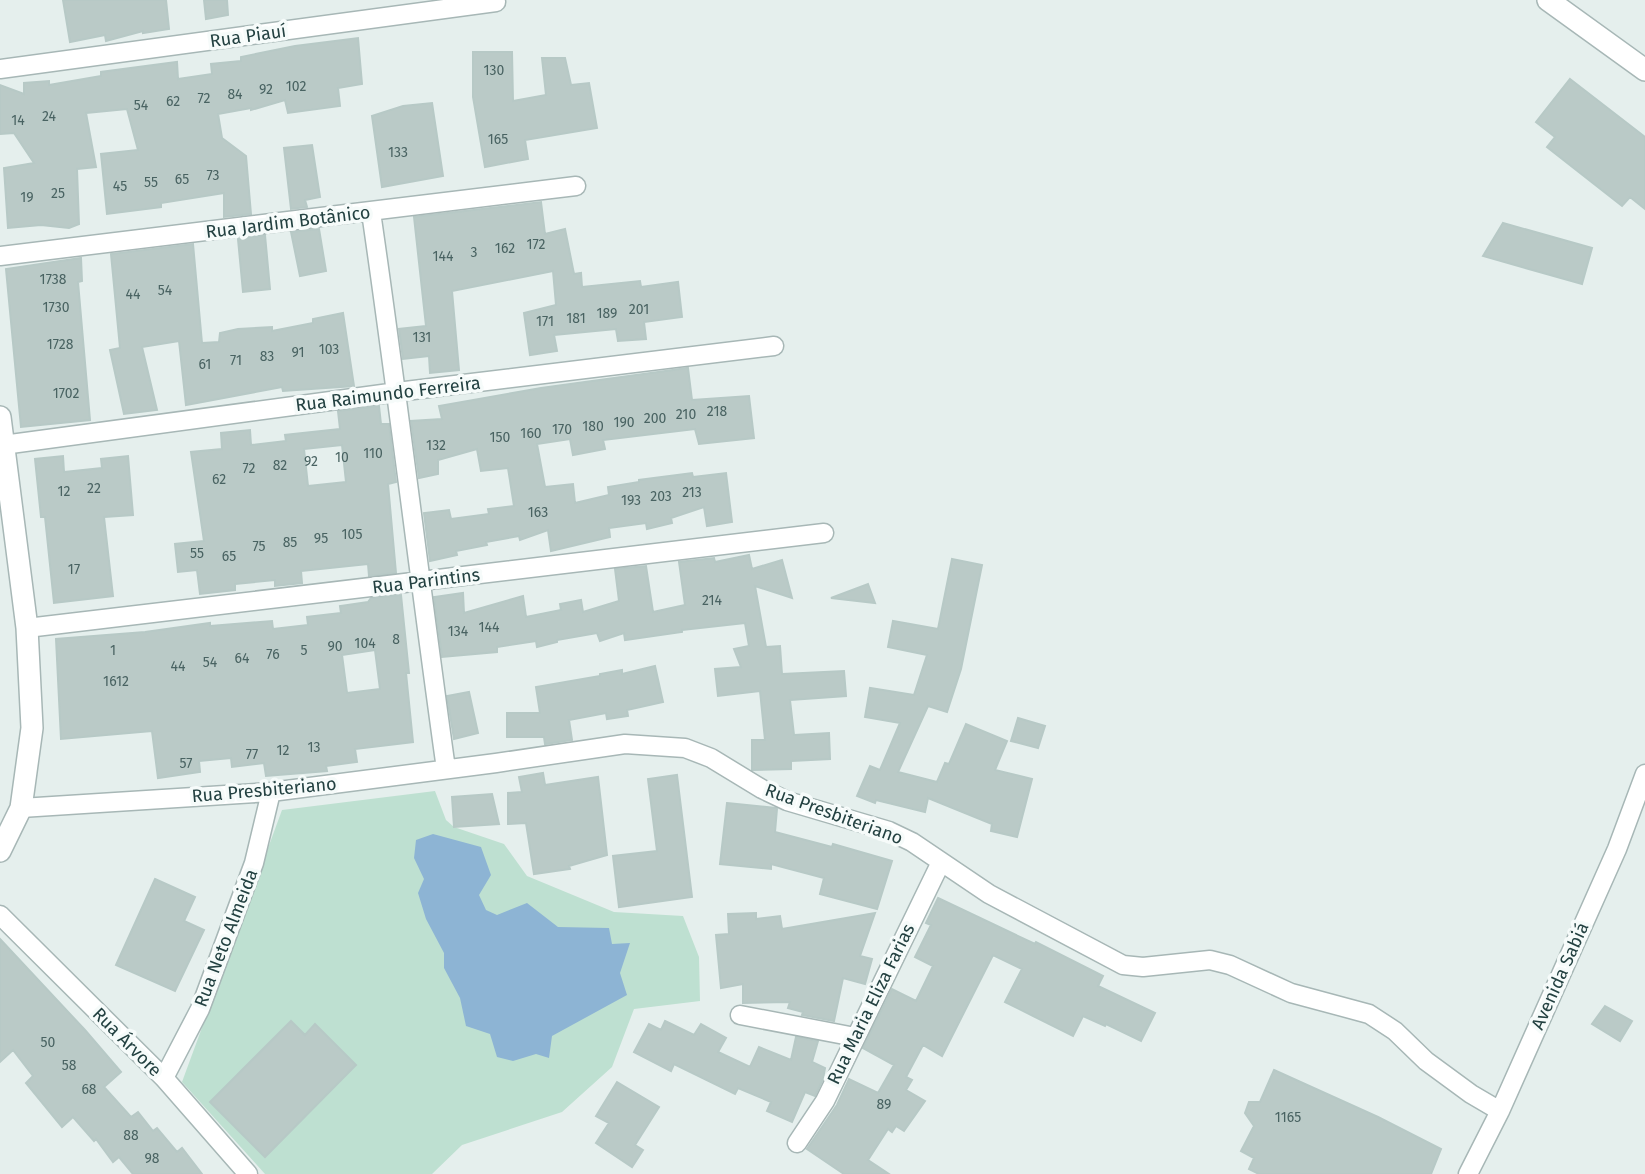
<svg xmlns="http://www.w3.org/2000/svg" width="1645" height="1174" font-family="'Fira Sans',sans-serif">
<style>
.green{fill:#bee0d1}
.water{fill:#8db4d4}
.building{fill:#bacac7;stroke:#b7c9c6;stroke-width:2;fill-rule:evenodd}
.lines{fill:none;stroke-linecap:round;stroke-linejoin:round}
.minor-casing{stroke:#a7b7b6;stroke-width:21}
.tertiary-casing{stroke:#a7b7b6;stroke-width:24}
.minor{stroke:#fff;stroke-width:18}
.tertiary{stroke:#fff;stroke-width:21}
.labels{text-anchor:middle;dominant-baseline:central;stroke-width:7;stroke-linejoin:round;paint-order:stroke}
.number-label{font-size:14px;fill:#496362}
.street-label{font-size:18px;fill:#234141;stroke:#f6fbfa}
</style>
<rect width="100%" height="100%" fill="#e5efed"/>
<path class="green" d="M435,791l11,29 8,7 50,17 23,32 87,36 69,4 16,41 1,44 -66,8 -22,58 -50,45 -100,33 -30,29h-167l-83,-92 100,-272z"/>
<path class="water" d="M433,834l48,13 10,28 -12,20 7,15 11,5 30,-12 31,24 51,1 3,16 18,-1 -10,30 7,22 -75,41 -3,22 -13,-4 -23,7 -16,-4 -7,-23 -24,-8 -6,-28 -16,-30v-15l-18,-34 -8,-26 6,-14 -10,-21 2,-18z"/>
<path class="building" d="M63,0h103l3,29 -26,4v-2l-37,10 -1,-6 -35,7z
M204,0h23l1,15 -22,4z
M358,38l4,46 -24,4 2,18 -52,7 -3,-13 -34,10v-2l-33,6 4,24 24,18 5,58 -27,3v-24l-63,10v4l-54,7 -6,-60 37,-4 -11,-41 -41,4 10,54 -19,2 2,55 -10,4 -28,-3 -33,3 -4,-60 30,-5 -20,-30 -14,1v-49l24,9v-11l25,-2v4l52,-9v-4l76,-10 1,17 34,-5 -1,-10 30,-3v-4l54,-11z
M473,52h39l1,49 33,-6 -4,-37h23l6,27 18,-2 8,45 -72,12 3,19 -43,8 -12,-70z
M1570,79l75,58v72l-15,-12 -8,9 -75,-59 8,-10 -19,-15z
M432,103l11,73 -61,11 -10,-71 31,-10z
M312,145l8,52 -15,3 2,7 -16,2 -7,-61z
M541,202l4,32 20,-5 9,45 7,-1 1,14 58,-6 1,6 37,-5 4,35 -38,5 2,17 -28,2 -2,-12 -62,6 3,16 -27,4 -6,-42 32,-8 -3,-34 -101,20 7,79 -29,3 -1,-17 -26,3 -4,-30 27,-3 -12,-109z
M1503,223l89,25 -10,36 -99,-28z
M319,229l7,42 -26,5 -9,-44z
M265,235l5,54 -27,3 -5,-53z
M193,244l9,99 17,-1 1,-9 18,-4 34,-2v4l41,-8v-4l30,-6 11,73 -71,5 -1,-4 -96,18 -7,-64 -37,6 15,63 -33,4 -14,-64 10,-2 -9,-94z
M81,258l1,23 -4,1 12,138 -69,7 -15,-158z
M688,368l4,32 57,-4 5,42 -55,6 -4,-15 -92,11 2,9 -32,6 -3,-16 -33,5 8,43 28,-3 2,19 34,-8 -1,-8 31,-5v-2l53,-7 1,4 33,-4 6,49 -25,4 -3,-19 -33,11 1,5 -25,6 -1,-6 -37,5 1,9 -59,14 -3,-21 -28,10 -1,-4 -33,6 1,3 -31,6 1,4 -27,6 -6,-48 25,-3 2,9 38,-5 -1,-5 26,-3 -6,-38 -27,3 -4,-22 -39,11v14l-19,4 -8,-57 31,-2 -3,-13 102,-18z
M379,406l2,18h8l7,58 -8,2 8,89 -27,3 -1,-12 -67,7 1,12 -27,3v-6l-40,4v6l-35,4 -3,-24 -19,2 -3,-28 29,-3 -13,-89 31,-3 -1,-16 29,-3 1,15 35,-4 -1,-6 55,-6 -2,-18zM342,445l4,37 -38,4 -4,-37z
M63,456l1,16 38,-4 -1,-9 27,-3 5,59 -29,2 9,79 -59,7 -9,-86h-4l-6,-58z
M749,555l3,14 30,-9 10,38 -37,-12 11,61 14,-1 2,28 62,-3 2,25 -56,4 4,35 35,-2 1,26 -39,2v8l-39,1v-30h13l-5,-49 -42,5 -3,-27 26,-2 -7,-18 15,-3 -4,-23 -63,7v2l-57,8 -1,-7 -24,8 -3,-8 -40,7v2l-20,5 -1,-6 -39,6v5l-55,5 -8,-60 29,-4 1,20 59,-17 3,21 35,-7 -1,-6 21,-4 2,12 36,-11 -4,-32 31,-3 7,46 32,-7 -6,-43 35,-4 1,4z
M952,559l30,6 -21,104 -14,43 -19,-6 -30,66 39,10 8,-19 4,1 17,-40 41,17 -12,29 37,9 -15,58 -26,-6 1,-7 -64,-26 -3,14 -49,-12 -1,3 -18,-7 13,-30 10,4 20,-47 -35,-6 5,-29 44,7 13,-40 -39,-8 5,-26 45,8z
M868,584l7,19 -44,-5z
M401,595l8,78h-3l7,69 -58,7 2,13 -31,4 1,5 -61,5 -2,-13 -32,4 -1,-9 -32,3 1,11 -42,6 -6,-47 -91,8 -5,-100 89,-7 65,-9v3l62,-5 1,8 35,-4 -1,-8 34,-4 -1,-7 28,-4 3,-4zM375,650l5,39 -33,4 -5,-38z
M655,666l8,36 -36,8 1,6 -21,3 -1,-6 -37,7 3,20 -27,4 -1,-7h-37v-24h33l-4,-26 64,-11v-2l22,-4v4z
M469,692l9,41 -24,6 -7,-43z
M1018,718l27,8 -7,22 -27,-7z
M543,773l2,12 53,-8 9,78 -38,11 1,3 -36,5 -8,-51 -18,1v-31l14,-1 -3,-15z
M677,775l15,122 -73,10 -6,-51 44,-5 -9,-72z
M492,794l7,30 -45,3 -2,-30z
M727,803l49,5 1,1 -2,23 57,15 1,-3 59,17 -15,48 -57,-15 4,-16 -53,-14v5l-51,-5z
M155,879l40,18 -11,24 20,9 -29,61 -59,-26z
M938,898l97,46 1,-2 67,34 -5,10 57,27 -14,28 -35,-17 -1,2 -22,-10 -10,20 -68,-34 17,-33 -29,-14 -51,101 -19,-11 -17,32 6,3 -6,10 19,11 -21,30 -8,-5 -4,6 -4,-3 -20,31 21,14h-45l-37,-25 30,-44 12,-26 29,14 16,-28 -31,-17 29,-59 24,12 17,-35 -18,-9 16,-32 -5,-2z
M756,913v6l24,-3 2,13 93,-16 -15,43 12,3 -7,25 -22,-6 -9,43 -32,-6 1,-3 -15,-4 2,-6 -47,1v-19l-22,4 -5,-53 13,-1 -1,-20z
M0,939l85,91 36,42 -17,15 27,30 7,-5 15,19 4,-3 20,24 5,-4 20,26h-69l-14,-17 -6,5 -17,-23 -2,2 -21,-24 -11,10 -36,-44 7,-7 -20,-26 -13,12z
M1605,1006l27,15 -12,20 -28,-17z
M291,1021l14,14 10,-11 41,41 -91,92 -55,-55z
M665,1021l29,14 7,-11 25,14 -8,14 32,15 9,-20 32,13 5,-23 22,4 -6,21 13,6 -2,11 -8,17 -10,-4 -13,30 -25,-11 4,-9 -33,-14 -3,6 -61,-30 -3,7 -37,-19 15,-28 12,6z
M1274,1070l104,47 63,32 -10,25h-172l-10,-5 5,-11 -13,-7 13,-25 -9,-13 4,-11h11z
M617,1082l42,25 -24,38 8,5 -11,17 -36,-24 13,-20 -13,-7z"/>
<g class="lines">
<defs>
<path id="minor" d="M0,69l496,-67
M371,212c27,185 49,372 75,557
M0,256l576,-70
M3,445l394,-53 377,-46
M27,628l797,-95
M21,808l250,-16 225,-29 129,-19 60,4 26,10 51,31 25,12 102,30 23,11 77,52 134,71 20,2 67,-7 20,5 61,28 78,21 26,17 31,30 45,33 29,17
M0,915l164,163 84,96
M740,1015l115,22
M164,1078l36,-69 54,-146 17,-71
M797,1143l28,-42 116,-239
M1468,1174l32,-63 117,-262 28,-75"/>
<path id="tertiary" d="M1548,0l97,70
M0,417l27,211 5,100 -11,80 -21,43"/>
</defs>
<use href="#minor" class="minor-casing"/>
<use href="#tertiary" class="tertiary-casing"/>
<use href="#minor" class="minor"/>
<use href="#tertiary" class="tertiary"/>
</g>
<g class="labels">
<g class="number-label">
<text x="494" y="70">130</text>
<text x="296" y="86">102</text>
<text x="266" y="89">92</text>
<text x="235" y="94">84</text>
<text x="204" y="98">72</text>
<text x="173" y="101">62</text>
<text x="141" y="105">54</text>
<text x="49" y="116">24</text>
<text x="18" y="120">14</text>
<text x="498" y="139">165</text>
<text x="398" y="152">133</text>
<text x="213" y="175">73</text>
<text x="182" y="179">65</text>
<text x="151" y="182">55</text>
<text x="120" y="186">45</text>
<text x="58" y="193">25</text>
<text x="27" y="197">19</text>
<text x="536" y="244">172</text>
<text x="505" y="248">162</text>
<text x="474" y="252">3</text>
<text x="443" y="256">144</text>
<text x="53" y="279">1738</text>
<text x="165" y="290">54</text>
<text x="133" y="294">44</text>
<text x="56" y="307">1730</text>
<text x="639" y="309">201</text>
<text x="607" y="313">189</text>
<text x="576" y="318">181</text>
<text x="545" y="321">171</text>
<text x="422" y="337">131</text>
<text x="60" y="344">1728</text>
<text x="329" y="349">103</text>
<text x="298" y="352">91</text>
<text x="267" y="356">83</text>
<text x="236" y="360">71</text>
<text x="205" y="364">61</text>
<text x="66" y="393">1702</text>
<text x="717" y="411">218</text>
<text x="686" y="414">210</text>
<text x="655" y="418">200</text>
<text x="624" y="422">190</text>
<text x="593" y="426">180</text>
<text x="562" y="429">170</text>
<text x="531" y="433">160</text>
<text x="500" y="437">150</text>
<text x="436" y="445">132</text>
<text x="373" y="453">110</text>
<text x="342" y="457">10</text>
<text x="311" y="461">92</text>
<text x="280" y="465">82</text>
<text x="249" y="468">72</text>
<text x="219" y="479">62</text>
<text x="94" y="488">22</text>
<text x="64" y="491">12</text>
<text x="692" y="492">213</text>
<text x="661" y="496">203</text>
<text x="631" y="500">193</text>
<text x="538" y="512">163</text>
<text x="352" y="534">105</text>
<text x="321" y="538">95</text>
<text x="290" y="542">85</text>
<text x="259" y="546">75</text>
<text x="197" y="553">55</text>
<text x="229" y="556">65</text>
<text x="74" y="569">17</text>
<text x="712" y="600">214</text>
<text x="489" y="627">144</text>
<text x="458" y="631">134</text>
<text x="396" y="639">8</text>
<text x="365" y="643">104</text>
<text x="335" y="646">90</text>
<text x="113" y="650">1</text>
<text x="304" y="650">5</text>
<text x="273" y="654">76</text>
<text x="242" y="658">64</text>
<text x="210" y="662">54</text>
<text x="178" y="666">44</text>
<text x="116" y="681">1612</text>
<text x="314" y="747">13</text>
<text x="283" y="750">12</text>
<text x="252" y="754">77</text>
<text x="186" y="763">57</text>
<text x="48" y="1042">50</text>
<text x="69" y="1065">58</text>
<text x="89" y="1089">68</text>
<text x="884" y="1104">89</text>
<text x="1288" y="1117">1165</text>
<text x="131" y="1135">88</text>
<text x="152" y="1158">98</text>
</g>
<g class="street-label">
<text transform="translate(248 36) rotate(-8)">Rua Piauí</text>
<text transform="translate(288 222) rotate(-7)">Rua Jardim Botânico</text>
<text transform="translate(388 394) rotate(-7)">Rua Raimundo Ferreira</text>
<text transform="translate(426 581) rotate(-7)">Rua Parintins</text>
<text transform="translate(264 790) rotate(-5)">Rua Presbiteriano</text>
<text transform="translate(834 814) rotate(20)">Rua Presbiteriano</text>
<text transform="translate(226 938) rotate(-69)">Rua Neto Almeida</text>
<text transform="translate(1560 976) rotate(-66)">Avenida Sabiá</text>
<text transform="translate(871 1004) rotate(-64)">Rua Maria Eliza Farias</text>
<text transform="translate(127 1042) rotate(45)">Rua Árvore</text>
</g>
</g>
</svg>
